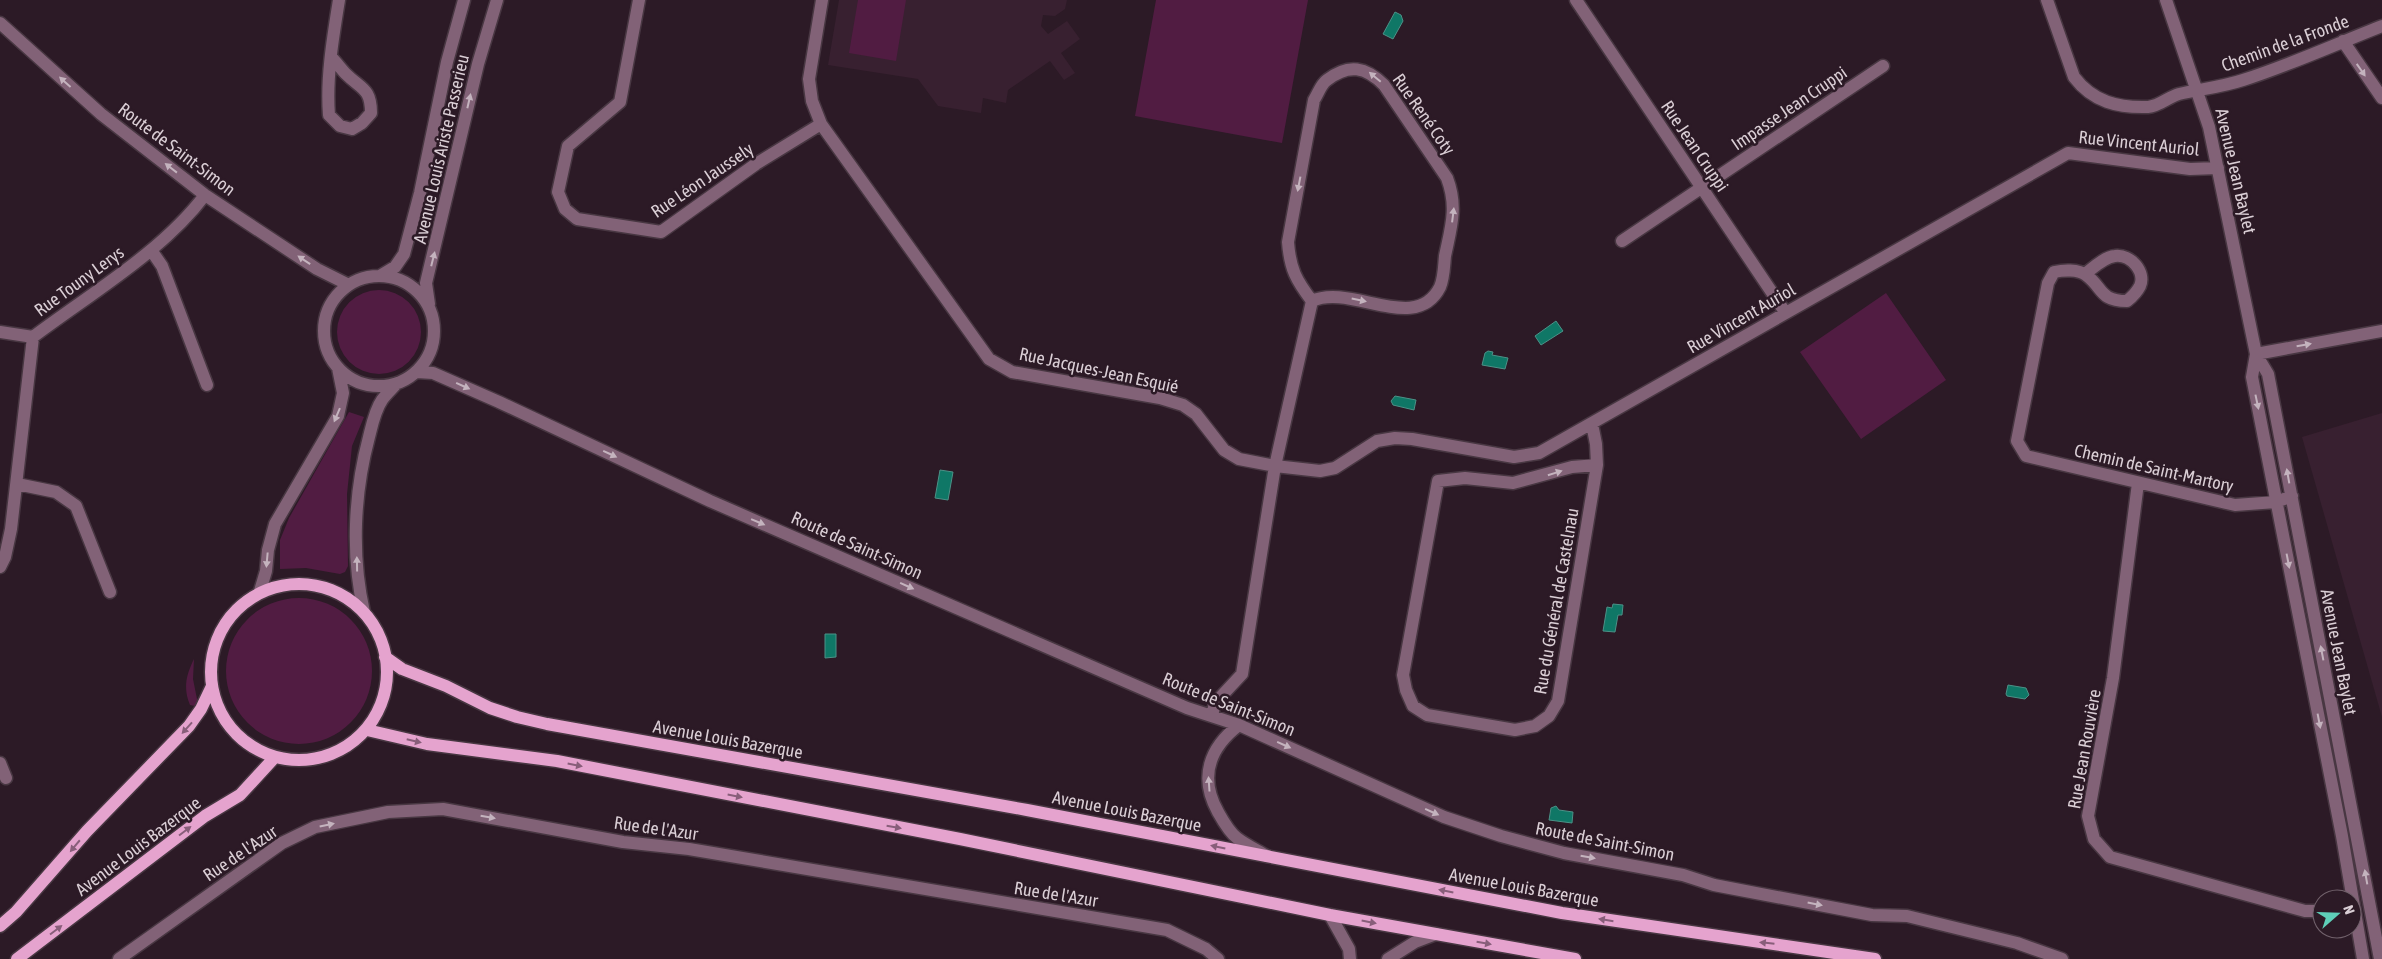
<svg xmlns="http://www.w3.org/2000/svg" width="2382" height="959" font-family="'Asap Condensed',sans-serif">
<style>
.built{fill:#382030}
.green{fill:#511c42}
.water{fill:#0f7766;stroke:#4c9187}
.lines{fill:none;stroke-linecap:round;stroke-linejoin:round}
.minor-casing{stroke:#483742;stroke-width:15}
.major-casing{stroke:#483742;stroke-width:15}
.minor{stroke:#826277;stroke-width:12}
.major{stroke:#e5a3ce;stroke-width:12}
.oneway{fill:#c4b3be}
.oneway2{fill:#885e7a}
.labels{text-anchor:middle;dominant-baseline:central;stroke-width:5;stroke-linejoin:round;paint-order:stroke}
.street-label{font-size:18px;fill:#daced5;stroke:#2c1a26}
</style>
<rect width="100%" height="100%" fill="#2c1a26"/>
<path class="built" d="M839,0h228l-2,9 -10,7 -12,-1 -2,11 7,8 19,-13 13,18 -19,14 14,20 -11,7 -14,-19 -42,29 -2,13 -23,-5 -2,15 -43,-7 -20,-27 -90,-14z
M2382,413v304l-80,-280z"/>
<path class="green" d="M858,0h48l-10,61 -47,-8z
M1156,0h152l-26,143 -147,-27z
M337 332a42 42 0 1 1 84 0a42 42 0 1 1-84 0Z
M1886,293l60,87 -85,59 -61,-87z
M349,412l15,5 -12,29 -5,48 1,72 -3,6 -5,2 -34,-6 -26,1v-29l9,-22z
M226 671a73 73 0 1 1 146 0a73 73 0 1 1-146 0Z
M194,659l-1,20 5,25 -3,2 -5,-1c-7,-17 -4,-30 4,-46z"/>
<path class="water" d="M1395,12l6,3 2,6 -10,18 -10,-5z
M1556,321l7,10 -22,14 -6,-9z
M1488,351l5,1 -1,3 16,3 -3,11 -23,-4 3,-12z
M1395,396l21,4 -2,10 -21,-5 -2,-4z
M940,470l13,2 -5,28 -13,-2z
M1613,604l10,1 -1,10h-4l-3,17 -12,-1 4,-24 5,1z
M825,634h11v23l-11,1z
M2008,685l18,3 3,7 -4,4 -18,-3 -1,-2z
M1556,806l3,4 14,2 -1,11 -23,-3 2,-12z"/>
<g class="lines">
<defs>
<path id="minor" d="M639,0l-19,102 -52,44 -10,46 7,17 12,10 84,13 95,-68 65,-40
M822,0l-13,79 3,22 9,23 168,235 23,13 148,26 23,7 13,9 28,36 15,9 36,7 -33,208 -27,29 -3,13
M1576,0l209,312
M2047,0l27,77c19,25 44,31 74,30 12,-1 20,-10 31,-13 22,-5 43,-7 64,-14 47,-15 93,-36 139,-54
M2166,0l43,127 47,227 12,20 112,585
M0,23l101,91 104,81 112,74 30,15
M2343,41l39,57
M332,58c5,5 9,11 14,16 15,15 25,14 25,39l-9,10 -10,6 -12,-3 -11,-11c-3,-37 4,-78 10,-115
M1622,241l261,-175
M151,250l11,16 45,119
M2085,274c8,-6 19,-17 30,-18 16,-2 31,16 25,30 -3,6 -8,11 -13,15 -28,0 -24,-14 -41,-26 -8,-6 -23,-5 -32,-3l-6,11 -31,158 9,15 209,49 41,-3 16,-6
M324 331a55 55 0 1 1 110 0a55 55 0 1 1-110 0Z
M380,276l15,-9 9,-13 16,-61 27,-131 17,-62
M1312,301c-16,-21 -22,-32 -24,-59l26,-142c4,-6 7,-16 13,-20 22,-17 39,-13 57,5l63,93c11,29 4,49 -2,78 -1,10 -1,22 -5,31 -24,48 -89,-4 -128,14l-37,165 45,5 15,-3 42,-27 18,-3 17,1 102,18 25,-4 529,-300 122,16 28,-1
M429,304l-3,-21 52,-219 19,-64
M0,332l33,5
M2256,354l-4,23 90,459 21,123
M2256,354l126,-23
M417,372l16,1 66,29 211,99 477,207 52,17 205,92 57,19 63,17 119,22 31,10 158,30 35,1 110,27 45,16
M1592,424l4,20 1,21 -39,236 -9,15 -14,10 -20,4 -88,-15 -14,-9 -7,-16 -3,-15 35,-194 27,-3 48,5 59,-16 25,-2
M2138,483l-25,195 -25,138 6,23 16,18 195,54h17
M17,484l39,8 20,14 34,86
M0,567l5,-10 6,-28 22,-192c57,-43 129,-85 172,-142
M260,591l6,-20 2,-21 7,-26 63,-108 5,-23 -5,-25
M364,612c-13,-57 -10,-119 5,-175 3,-12 6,-27 13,-37 4,-6 10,-11 15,-17
M1239,725c-30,23 -40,53 -21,87 5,9 11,20 19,26 9,7 20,12 30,18
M0,763l6,15
M1330,915l19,34 1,10
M119,959l163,-116 33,-16 73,-15 55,-3 180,33 66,7 478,81 39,19 12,10
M1388,959l27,-17 21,-8"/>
<path id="major" d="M211 672a88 88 0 1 1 176 0a88 88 0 1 1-176 0Z
M385,657l17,12 44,17 44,22 27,9 30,7 480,86 535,103 313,46
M367,730l60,14 130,17 403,78 370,76 245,44
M0,926l16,-14 71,-81 102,-105 12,-17 11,-23
M17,959l188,-143 35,-21 35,-38"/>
</defs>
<use href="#minor" class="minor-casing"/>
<use href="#major" class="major-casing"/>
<use href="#minor" class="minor"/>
<use href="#major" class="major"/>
</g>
<defs><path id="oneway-solid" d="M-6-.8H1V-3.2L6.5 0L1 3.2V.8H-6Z" transform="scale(1.25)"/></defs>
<g class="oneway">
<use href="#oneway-solid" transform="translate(2361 70) rotate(55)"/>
<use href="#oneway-solid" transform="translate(1375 77) rotate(-140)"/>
<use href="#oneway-solid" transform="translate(65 82) rotate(-138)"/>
<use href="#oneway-solid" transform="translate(469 101) rotate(-77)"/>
<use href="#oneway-solid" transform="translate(171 168) rotate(-142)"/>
<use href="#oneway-solid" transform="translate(1299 184) rotate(101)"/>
<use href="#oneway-solid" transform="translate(1453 215) rotate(-83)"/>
<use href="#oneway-solid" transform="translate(433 259) rotate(-76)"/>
<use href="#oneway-solid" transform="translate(304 260) rotate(-146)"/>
<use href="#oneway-solid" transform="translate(1359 300) rotate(12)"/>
<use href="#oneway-solid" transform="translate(2304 345) rotate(-10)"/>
<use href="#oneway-solid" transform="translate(463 386) rotate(24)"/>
<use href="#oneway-solid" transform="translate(2257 402) rotate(78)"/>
<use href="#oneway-solid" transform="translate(337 415) rotate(113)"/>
<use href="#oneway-solid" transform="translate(610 454) rotate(25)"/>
<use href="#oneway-solid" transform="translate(1555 473) rotate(-18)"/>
<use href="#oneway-solid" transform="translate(2288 476) rotate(-100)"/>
<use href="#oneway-solid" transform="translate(758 522) rotate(23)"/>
<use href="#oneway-solid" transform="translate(267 560) rotate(95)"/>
<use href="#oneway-solid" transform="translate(2288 561) rotate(79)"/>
<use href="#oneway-solid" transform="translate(357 564) rotate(-91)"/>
<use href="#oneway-solid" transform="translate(907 586) rotate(24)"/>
<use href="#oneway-solid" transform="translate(2322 653) rotate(-101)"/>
<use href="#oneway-solid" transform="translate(2319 721) rotate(79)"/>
<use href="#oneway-solid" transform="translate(1284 745) rotate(24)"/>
<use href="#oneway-solid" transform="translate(1209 784) rotate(-94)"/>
<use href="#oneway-solid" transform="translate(1432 812) rotate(24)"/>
<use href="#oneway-solid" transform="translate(488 817) rotate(10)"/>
<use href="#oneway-solid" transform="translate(327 825) rotate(-12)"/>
<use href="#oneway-solid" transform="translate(1588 857) rotate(10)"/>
<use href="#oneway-solid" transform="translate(2366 877) rotate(-100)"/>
<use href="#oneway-solid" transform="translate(1815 904) rotate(11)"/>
</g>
<g class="oneway2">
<use href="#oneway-solid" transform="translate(187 728) rotate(132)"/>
<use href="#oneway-solid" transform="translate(414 741) rotate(13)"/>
<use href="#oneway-solid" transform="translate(575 765) rotate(11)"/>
<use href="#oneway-solid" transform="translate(735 796) rotate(11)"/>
<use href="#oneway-solid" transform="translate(894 827) rotate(10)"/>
<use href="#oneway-solid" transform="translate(185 831) rotate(-37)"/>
<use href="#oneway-solid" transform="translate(75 846) rotate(130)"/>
<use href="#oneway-solid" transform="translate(1218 847) rotate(-168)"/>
<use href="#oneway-solid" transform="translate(1446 891) rotate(-169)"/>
<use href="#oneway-solid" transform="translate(1606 920) rotate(-171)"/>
<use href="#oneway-solid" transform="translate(1369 922) rotate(11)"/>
<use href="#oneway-solid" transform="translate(56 930) rotate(-37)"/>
<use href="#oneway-solid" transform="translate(1484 943) rotate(10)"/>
<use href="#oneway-solid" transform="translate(1767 943) rotate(-174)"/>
</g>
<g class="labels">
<g class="street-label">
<text transform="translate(2285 43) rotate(-20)">Chemin de la Fronde</text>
<text transform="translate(1789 108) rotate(-34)">Impasse Jean Cruppi</text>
<text transform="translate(1424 114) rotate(55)">Rue René Coty</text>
<text transform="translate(2139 143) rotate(6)">Rue Vincent Auriol</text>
<text transform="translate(1695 146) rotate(56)">Rue Jean Cruppi</text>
<text transform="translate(177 149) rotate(37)">Route de Saint-Simon</text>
<text transform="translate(441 149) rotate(-77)">Avenue Louis Ariste Passerieu</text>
<text transform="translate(2236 171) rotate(77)">Avenue Jean Baylet</text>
<text transform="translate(702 180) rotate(-34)">Rue Léon Jaussely</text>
<text transform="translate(79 281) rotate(-36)">Rue Touny Lerys</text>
<text transform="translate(1741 318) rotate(-30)">Rue Vincent Auriol</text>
<text transform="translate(1099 370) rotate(12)">Rue Jacques-Jean Esquié</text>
<text transform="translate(2154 468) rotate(13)">Chemin de Saint-Martory</text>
<text transform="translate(857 545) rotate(24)">Route de Saint-Simon</text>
<text transform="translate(1556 601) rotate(-80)">Rue du Général de Castelnau</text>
<text transform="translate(2339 652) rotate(79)">Avenue Jean Baylet</text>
<text transform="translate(1229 704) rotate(22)">Route de Saint-Simon</text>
<text transform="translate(728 739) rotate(10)">Avenue Louis Bazerque</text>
<text transform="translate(2084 749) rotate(-80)">Rue Jean Rouvière</text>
<text transform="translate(1127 811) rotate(11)">Avenue Louis Bazerque</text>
<text transform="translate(656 828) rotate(8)">Rue de l'Azur</text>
<text transform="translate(1605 841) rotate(11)">Route de Saint-Simon</text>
<text transform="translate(138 846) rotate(-37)">Avenue Louis Bazerque</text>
<text transform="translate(240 853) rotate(-34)">Rue de l'Azur</text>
<text transform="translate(1524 887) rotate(10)">Avenue Louis Bazerque</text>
<text transform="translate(1056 894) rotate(9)">Rue de l'Azur</text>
</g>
</g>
<g transform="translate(2337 914) rotate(70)"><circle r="24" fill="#2c1a26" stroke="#72626c"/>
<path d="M0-4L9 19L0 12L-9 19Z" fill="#5eceb8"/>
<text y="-8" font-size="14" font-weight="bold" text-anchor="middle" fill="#daced5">N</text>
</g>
</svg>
